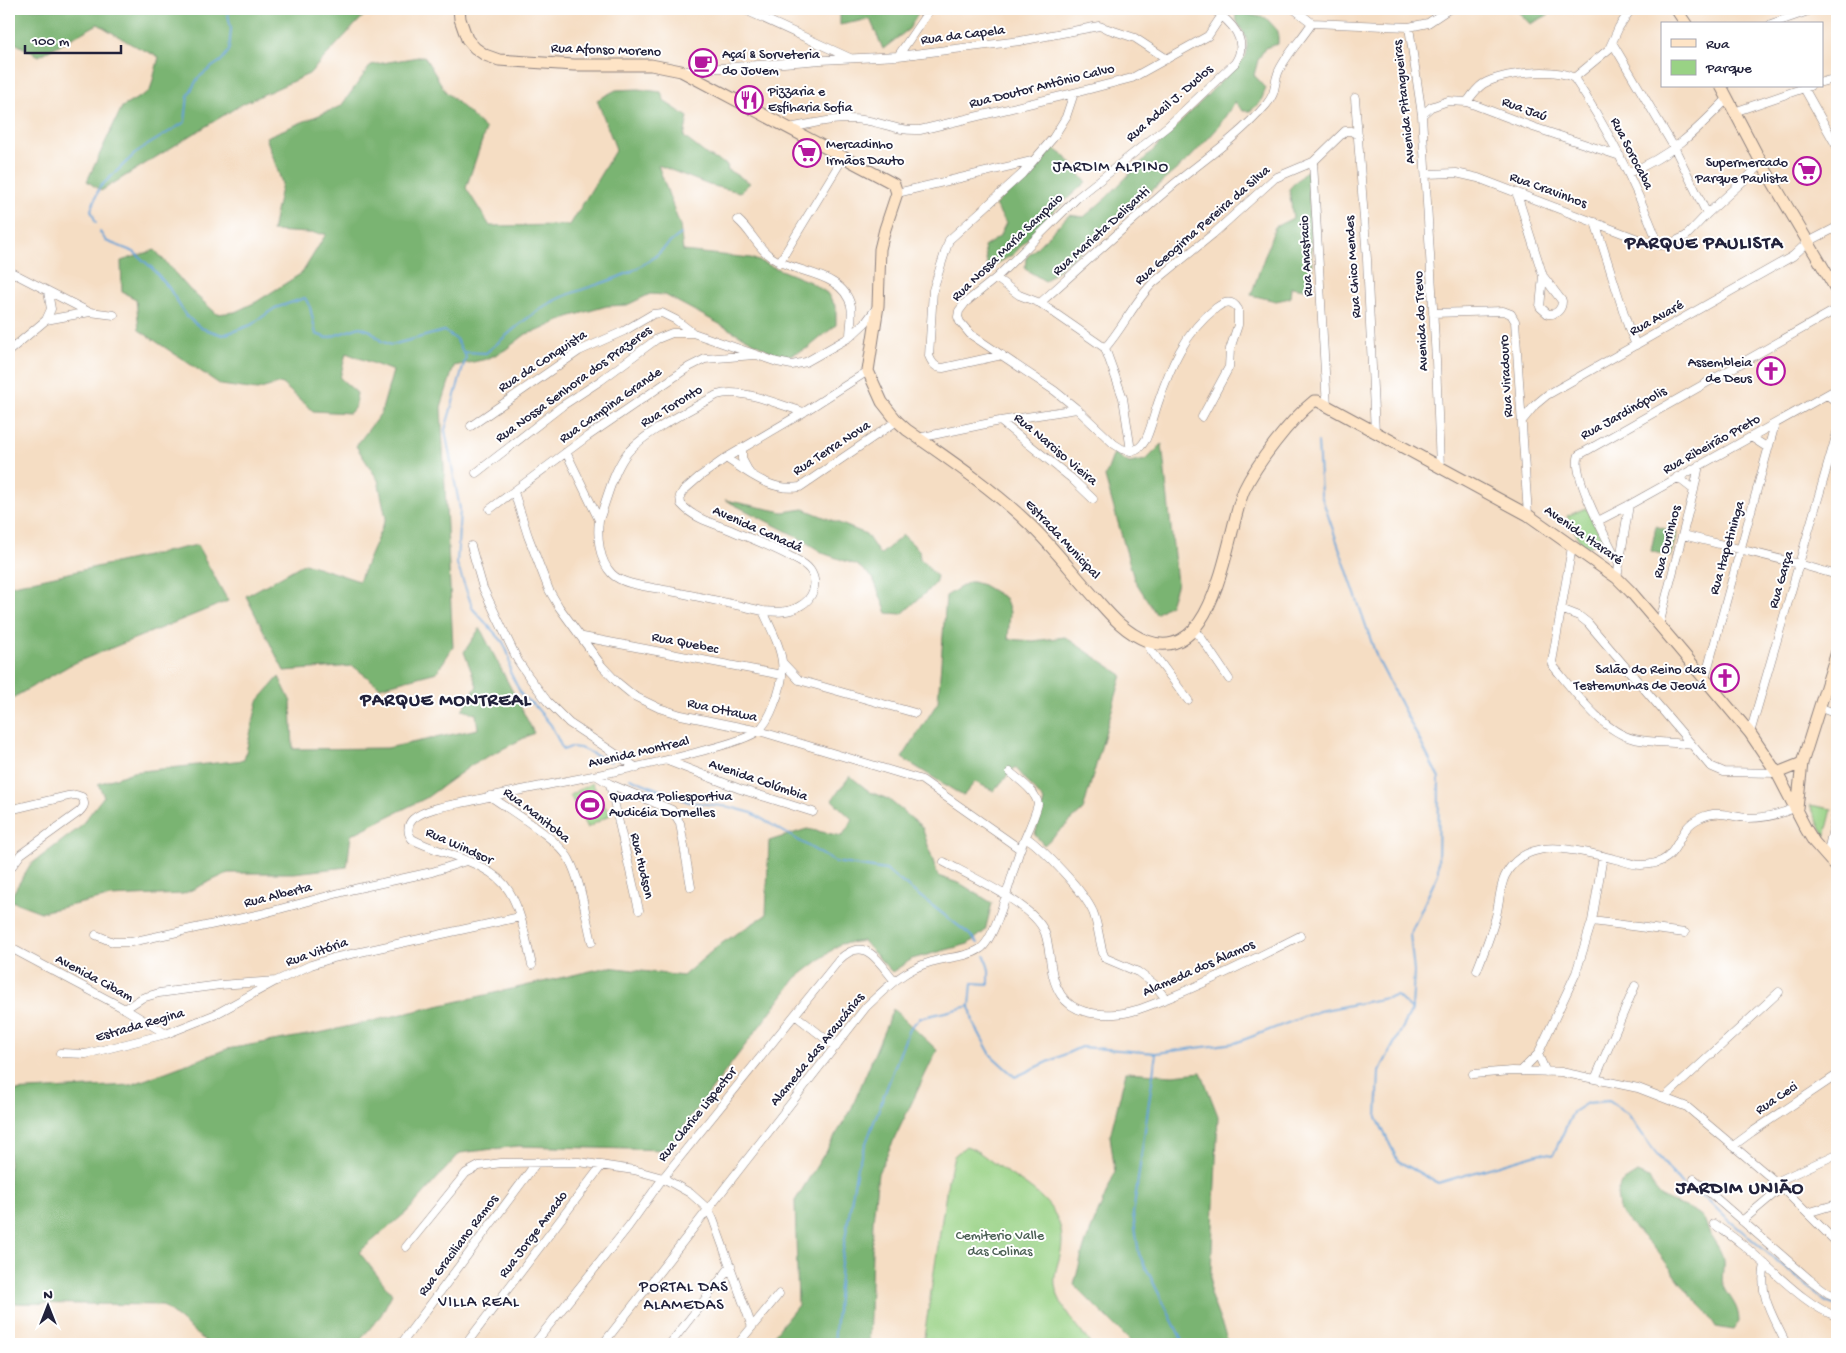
<svg xmlns="http://www.w3.org/2000/svg" width="1846" height="1353" font-family="'Gochi Hand',sans-serif">
<style>
.green{fill:#99d285;stroke:#5e7a60}
.forest{fill:#7ab472;stroke:#4e6b56}
.lines{fill:none;stroke-linecap:round;stroke-linejoin:round}
.stream{stroke:#65a1d6;stroke-width:2}
.street-casing{stroke:#8c807f;stroke-width:9}
.secondary-casing{stroke:#8c807f;stroke-width:13}
.street{stroke:#fff;stroke-width:8}
.secondary{stroke:#fee4c6;stroke-width:11}
.labels{text-anchor:middle;dominant-baseline:central;stroke-width:4;stroke-linejoin:round;paint-order:stroke}
.street-label{font-size:14px;fill:#22223b;stroke:#fff}
.poi-label{font-size:14px;fill:#22223b;stroke:#fff;text-anchor:start}
.park-label{font-size:14px;fill:#4c6055;stroke:#fff}
.quarter-label{font-size:16px;letter-spacing:1px;fill:#22223b;stroke:#fff}
.district-label{font-size:19px;font-weight:bold;letter-spacing:1px;fill:#22223b;stroke:#fff}
</style>
<rect width="100%" height="100%" fill="#fff"/>
<filter id="ink" filterUnits="userSpaceOnUse"><feTurbulence type="fractalNoise" baseFrequency=".02" numOctaves="2"/><feDisplacementMap in="SourceGraphic" scale="10" xChannelSelector="R" yChannelSelector="G"/><feConvolveMatrix kernelMatrix="1 2 1 2 8 2 1 2 1" color-interpolation-filters="sRGB"/></filter>
<filter id="wash" filterUnits="userSpaceOnUse"><feTurbulence type="fractalNoise" baseFrequency=".0096" numOctaves="4" result="noise"/><feDisplacementMap in="SourceGraphic" scale="20" xChannelSelector="R" yChannelSelector="G"/><feGaussianBlur stdDeviation="1.12" result="paint"/><feColorMatrix in="noise" values="0 0 0 0 0 0 0 0 0 0 0 0 0 0 0 0 0 1.4 0 .05"/><feComposite in="paint" operator="in"/></filter>
<g filter="url(#wash)">
<rect width="100%" height="100%" fill="#f5ddc3"/>
<path class="green" d="M1586,508l17,32 -15,7 -1,-3 -5,2 -15,-30z
M592,783l18,32 -23,13 -17,-33z
M1810,805l22,4 -7,28z
M966,1146c12,4 19,11 29,18 27,20 67,37 67,77 0,20 -12,32 -5,52 5,13 13,25 22,36 4,6 8,9 11,15h-167l25,-164 6,-24z"/>
<path class="forest" d="M9,9h361l-61,65 -67,30 -141,87 -14,-10 35,-74 28,-16 9,-34 -28,-13 -33,-20 -59,32 -30,-16z
M840,9h81l-12,20 -26,20 -13,-30 -30,6z
M1517,9h32l-1,6 -18,9 -12,-12z
M1235,12l31,6 12,13v13l-13,4 -7,12 -4,15 12,13 -6,15 -10,8h-7l-8,-9 -19,28 -26,28 -145,123 -20,-12 1,-11 43,-43 15,2 22,-19 140,-142c5,-25 -9,-24 -11,-44z
M424,56l22,36 40,37 -20,59 24,38 80,-1 46,-76 -19,-49 19,-10 22,-1 23,3 4,10 23,15 -4,20 23,18 20,10 1,5 22,13 -10,9 -31,-7 -51,-20 22,61 3,25 68,7 59,24 17,11 9,14v18l-28,23 -25,10 -118,-63 -15,-1 -23,11 -20,1 -39,11 -28,13 -14,4 -21,16 -18,9 -33,7 -13,41 12,240 -16,25 -57,15 -27,-21 -69,5 -38,-75 59,-33 54,18 27,-63 -8,-38 -22,-34 25,-33 12,-42 -47,-18 -6,25 17,15 -2,14 -5,6 -37,-2 -32,-28 -24,7 -36,-5 -82,-55 -3,-31 -14,-7 -1,-31 34,-11 34,39 28,25 18,-2 21,-10 46,-29 24,-39 -54,-3 10,-48 -16,-46 75,-31 30,-41z
M1052,147l13,9 21,26 -41,37 -31,35 -26,15 -4,-22 15,-10 7,-14 -11,-18z
M1306,171h1l1,5 5,114 -22,-3 -1,11 -14,3 -25,-6 24,-68 18,-9 -4,-29z
M1162,444l15,139 -7,22 -14,9 -22,-35 -29,-102 9,-24 15,10 17,-3z
M725,500l58,12 21,-3 62,25 14,21 23,-20 16,15 1,9c8,5 9,12 17,17l-2,8 -33,30 -15,-1 -14,-35 -16,-13 -32,-11 -31,-19z
M1656,526l21,7 -7,24 -19,-6z
M197,545l31,56 -156,63 -63,36v-114z
M969,582h4l10,3 22,13 5,14 -2,27 25,2 32,-4 57,38 -39,135 -39,35 -9,-10 9,-34 -29,-34 -21,24 -19,-9 -12,14 -61,-38 36,-56 8,-106z
M480,628l54,105 -61,31 -47,34 -75,37 -4,32 -53,6h-66l-45,21 -74,3 -68,15 -32,-12 21,-35 49,-37 25,-32 -6,-12 35,-12 111,-12 14,-59 21,-24 12,25 2,47 94,-1 91,-19 -2,-15 -14,-4 15,-24 -13,-34z
M850,776l20,16 18,7 34,28 16,49 23,8 31,19 -7,28 -17,13 -56,15 -20,13 -29,-31 -23,3 -44,34 -130,172 -148,-4 -58,7 -52,58 -49,41 33,42 -11,21 -24,29h-148l-47,-39 -153,-2v-212l122,-6 96,-36 97,-17 284,-65 75,9 36,-31 47,-30 3,-74 38,-12 35,7 11,-16 -21,-20z
M893,1009l44,41 -59,123 -5,48 -4,123h-102l31,-39 -3,-104 55,-89z
M1126,1072l47,3 28,-3 17,44 -8,178 19,50h-96l-59,-59 10,-38 31,-75 -5,-36z
M1637,1173l12,5c13,30 28,21 50,36 8,6 7,13 11,20 5,10 12,16 13,27 1,7 -2,17 0,23 6,15 16,20 16,38l-6,8 -17,-3 -10,-16 -15,-15 -33,-44 -33,-34 -6,-8 -2,-17 4,-10z"/>
<g class="lines">
<path class="stream" d="M96,223l-5,-13 8,-22 39,-37 47,-29 3,-26 10,-18 14,-11 9,-6 8,-10 2,-22 -4,-20
M100,232l6,9 28,11 19,17 16,19 17,28 15,12 22,7 28,-10 24,-17 30,-10 5,9 6,27 11,4 33,-11 11,4 10,10 10,4 53,-14 12,8 10,18 -21,73 15,79 -3,55 16,45 30,33 6,14 1,16 12,24 13,10 16,19 12,25 8,-3 9,1 31,14
M463,352l23,1c24,-20 46,-42 74,-55 24,-11 49,-15 72,-27 7,-4 14,-8 20,-12 10,-8 18,-18 29,-25
M1318,442l3,53 56,163 62,120 -1,96 -28,60 4,38 -2,37
M630,778l59,24 41,5 22,6 83,49 51,8 83,64 9,9
M985,956l4,14v14l-17,-1 -2,23 3,16 18,33 24,22 66,-30 75,6 79,-10 84,-32 78,-15 15,14 -33,62 -2,46 21,43 40,22 103,-30 12,2 20,-43 14,-9 22,-2 19,13 26,37 27,33 27,16 16,16 102,86 11,4
M1156,1053l-23,161 6,40 45,90
M834,1344l7,-81 16,-96 52,-138 11,-11 50,-12"/>
</g>
</g>
<g filter="url(#ink)">
<g class="lines">
<defs>
<path id="street" d="M743,9l107,49
M1294,9l18,14 97,4 19,-4 21,-14
M1771,24l43,-15
M1409,27l13,88 14,245 4,108
M1613,44l62,105 32,65
M898,56l32,-47
M683,71l138,-11 77,-4 122,-15 79,-15 36,12 32,21
M1574,78c35,52 62,108 85,167
M1574,78l35,-29 10,-22 12,-18
M1822,82l15,-4
M1804,88l33,59
M1355,98l12,161 8,174
M1467,102c5,-7 9,-13 16,-18 20,-11 70,-17 91,-6
M1734,112l76,-26
M1422,115l9,-8 17,-6 19,1 66,25 87,29
M789,128c23,-4 50,-12 74,-8 22,3 32,11 57,10l154,-37 58,-15 76,-42 14,-21
M1628,173c43,-17 67,-41 99,-74
M1426,174l30,-1 22,5 165,63 16,4h8l19,-9 21,-22 55,-50
M897,193l135,-32
M1517,194l26,82 19,25c0,8 -5,14 -14,13l-8,-7 3,-31
M738,220c13,11 19,27 33,37 23,17 72,14 80,49 2,9 -1,21 -1,31
M1595,222l33,104 8,19
M779,263l64,-105
M13,273l76,39
M996,278l23,17 21,8 65,45
M1040,303c45,-40 89,-80 134,-119 31,-25 66,-49 92,-79 11,-13 7,-18 12,-32 6,-16 24,-34 34,-50
M1433,313l70,-2 8,3 4,7 13,194
M46,320l5,-11 -3,-17
M1105,348c18,-20 29,-46 48,-65l60,-49 62,-56 38,-16
M1105,348l18,50 8,53
M9,351l37,-31 44,-8 24,3
M1002,355l-59,13c-8,0 -11,-5 -14,-12l4,-66 16,-50 73,-66 31,-36 13,-21 8,-24
M1827,395l10,7
M1327,407l-14,-245 32,-31h6l7,4
M1000,421l71,57 22,21
M1522,421l13,-16 12,-10 246,-139 15,-14 29,-15
M471,426l108,-75 45,-20 29,-17 9,-1 14,7 17,13 84,29 15,3 14,-3 44,-25 16,-15 11,-15
M1751,437l17,11
M918,438l82,-17 77,-12
M742,448v11l7,13
M1131,451l-9,-2 -8,-5 -37,-35 -22,-18 -85,-57 -10,-12 -2,-5 1,-6 6,-8 31,-25 81,-80 91,-72 67,-63c15,-23 -4,-41 -22,-54
M1131,451c8,-2 11,-5 15,-12 5,-11 8,-24 12,-36 12,-36 27,-71 58,-95 8,-6 16,-9 22,1v16l-8,24 -1,18 -27,50
M566,452l33,68c-2,17 0,41 13,54 12,12 42,13 58,17 31,6 62,13 93,20 13,1 26,2 37,-5 13,-7 19,-23 10,-36 -4,-6 -13,-10 -19,-13 -20,-11 -42,-19 -63,-28 -16,-6 -35,-11 -47,-25l-1,-8 3,-5 16,-14 27,-19 78,-46 64,-41
M726,458c22,15 46,34 74,29l97,-66
M476,473l86,-67 38,-25 57,-42 15,-6h21
M1677,477l17,13
M514,492l14,44 21,54 10,17 43,59 15,16 17,14 25,12 22,7 78,16 163,49 98,69
M490,509l98,-73 101,-69 16,-8 49,-4
M599,520c8,-21 13,-45 26,-64 14,-21 68,-48 92,-61 24,-8 62,10 87,17
M1598,521l31,-16 208,-116
M1683,535l116,29 38,11
M471,546l12,42 35,73 11,16 18,24 22,22 68,45
M1572,547l-20,115 2,5c20,24 49,65 80,72 19,4 39,3 58,6
M1619,563c-10,-20 -49,-89 -40,-108l258,-146
M1617,578l12,-73
M1561,609l18,7 9,7 122,143 14,6 53,1
M1659,625l35,-135 5,-25
M1192,631l8,5 29,43
M583,637l199,38
M1148,642l2,7 38,51
M783,663l16,17 116,33
M1705,678l70,-254
M1821,708l16,6
M1750,733l87,-300
M668,761l72,28 73,23
M597,776l13,8 29,126
M610,784l62,26 8,13 11,64
M490,796c21,15 67,42 79,63 13,25 16,56 23,83
M9,810l59,-14 8,-1 6,2c4,7 2,10 -3,15l-58,42 -12,16
M1026,837c19,14 57,53 67,75 5,12 6,28 10,41l2,5 33,14 16,12 12,15
M1827,857l10,-48
M944,862c26,14 91,43 101,71 7,20 3,42 16,62 12,18 34,20 54,19 18,-1 35,-9 51,-15 46,-18 90,-41 134,-63
M1592,921l93,12
M96,935l17,7h18l130,-28 93,-25 78,-17 34,-11
M9,947l116,62 41,25
M532,965c-6,-24 -10,-53 -23,-74 -18,-30 -68,-36 -97,-52 -5,-6 -5,-14 1,-20 15,-12 40,-14 58,-18 75,-18 152,-28 227,-49 15,-4 49,-12 60,-21 7,-6 13,-18 16,-26 17,-40 6,-57 -11,-94
M1477,970c7,-18 14,-35 19,-54 3,-12 4,-30 9,-40 13,-26 40,-31 66,-26 16,2 32,6 48,10 7,2 15,5 22,5 44,-1 30,-34 59,-47 19,-9 29,-1 48,0 18,0 32,-3 48,-11
M125,1009l17,-11 17,-5 61,-8 56,-4 35,-16 22,-7 187,-41
M795,1015l41,32
M60,1053l26,1 80,-20 48,-19 60,-33
M1538,1054l38,-81 16,-52 11,-65
M1521,1071l17,-17 8,18
M1473,1074l39,-3 49,1 77,16 49,19 89,75 61,61
M1595,1079l40,-93
M1664,1098l115,-106
M1733,1146l19,-14 85,-57
M1694,1179l115,100 19,14 9,4
M1776,1182l61,-28
M1807,1213l30,-9
M1742,1221l40,-34
M1714,1224c8,6 17,11 25,18 27,20 67,66 98,74
M406,1247l60,-74 13,-7 22,-3 78,-1 55,8 29,8 27,15 18,16 5,10 39,108
M1765,1264c-7,33 8,51 21,80
M401,1344l136,-182
M466,1344l136,-179
M534,1344l94,-117 35,-49 176,-218c26,-25 38,0 55,20
M603,1344l263,-337c20,-19 37,-37 65,-45 15,-5 35,-4 49,-13 17,-11 32,-77 40,-99 6,-15 14,-30 18,-46 -3,-14 -18,-23 -28,-32
M670,1344l61,-78
M738,1344l41,-50"/>
<path id="secondary" d="M459,9l1,10 7,20 8,9 10,7 14,5 75,5h77l30,6 213,113 3,9 -12,36 -5,20 -2,57 -10,65 14,31 15,19 10,9c40,28 86,59 120,92 26,24 47,53 71,79 14,16 28,32 49,40 70,26 80,-112 97,-151 13,-27 46,-70 70,-89h4l210,114 89,63 14,14 46,54 73,87 27,40 29,56 8,13 23,26
M1676,9l10,15
M1721,86l41,78 75,127
M1777,773l25,-10
M1797,808l5,-45 35,-111"/>
</defs>
<use href="#street" class="street-casing"/>
<use href="#secondary" class="secondary-casing"/>
<use href="#street" class="street"/>
<use href="#secondary" class="secondary"/>
</g>
</g>
<defs>
<symbol id="cafe-ring" viewBox="-11 -11 22 22"><circle r="9.5" fill="#fff" stroke="#b5179e" stroke-width="1.5"/><path d="M-5.5-4.5H6V0H3Q3 3.5 0 3.5H-2.5Q-5.5 3.5-5.5 0ZM3-3.2v2h1.7v-2ZM-6 4.5H4V6H-6Z" fill="#b5179e"/></symbol>
<symbol id="restaurant-ring" viewBox="-11 -11 22 22"><circle r="9.5" fill="#fff" stroke="#b5179e" stroke-width="1.5"/><path d="M-5-6h1v4h1v-4h1v4h1v-4h1v5L-1.5 .5V6h-2V.5L-5-1ZM5-6V6H3V1.5H1.5Q1.5-4 5-6Z" fill="#b5179e"/></symbol>
<symbol id="supermarket-ring" viewBox="-11 -11 22 22"><circle r="9.5" fill="#fff" stroke="#b5179e" stroke-width="1.5"/><path d="M-6-5.5h2.5l.6 2H6L4.5 2H-2.5L-4.4-4H-6ZM-1.5 3.2a1.3 1.3 0 1 0 .1 0ZM3 3.2a1.3 1.3 0 1 0 .1 0Z" fill="#b5179e"/></symbol>
<symbol id="church-ring" viewBox="-11 -11 22 22"><circle r="9.5" fill="#fff" stroke="#b5179e" stroke-width="1.5"/><path d="M-1.2-6h2.4v3.5h3.3v2.4h-3.3V6h-2.4V-.1h-3.3v-2.4h3.3Z" fill="#b5179e"/></symbol>
<symbol id="stadium-ring" viewBox="-11 -11 22 22"><circle r="9.5" fill="#fff" stroke="#b5179e" stroke-width="1.5"/><path d="M0-5a6.5 5 0 1 0 0 10a6.5 5 0 1 0 0-10ZM-3.5-1.8h7v3.6h-7Z" fill="#b5179e"/></symbol>
</defs>
<g fill-rule="evenodd">
<use href="#cafe-ring" x="687" y="47" width="32" height="32"/>
<use href="#restaurant-ring" x="733" y="84" width="32" height="32"/>
<use href="#supermarket-ring" x="791" y="137" width="32" height="32"/>
<use href="#supermarket-ring" x="1791" y="155" width="32" height="32"/>
<use href="#church-ring" x="1755" y="355" width="32" height="32"/>
<use href="#church-ring" x="1709" y="662" width="32" height="32"/>
<use href="#stadium-ring" x="574" y="789" width="32" height="32"/>
</g>
<g class="labels">
<g class="street-label">
<text transform="translate(963 36) rotate(-7)">Rua da Capela</text>
<text transform="translate(606 51) rotate(2)">Rua Afonso Moreno</text>
<text transform="translate(1042 87) rotate(-14)">Rua Doutor Antônio Calvo</text>
<text transform="translate(1405 102) rotate(-96)">Avenida Pitangueiras</text>
<text transform="translate(1170 104) rotate(-41)">Rua Adail J. Duclos</text>
<text transform="translate(1524 110) rotate(20)">Rua Jaú</text>
<text transform="translate(1631 154) rotate(63)">Rua Sorocaba</text>
<text transform="translate(1548 191) rotate(20)">Rua Cravinhos</text>
<text transform="translate(1203 226) rotate(-41)">Rua Geogirna Pereira da Silva</text>
<text transform="translate(1102 232) rotate(-42)">Rua Marieta Delisanti</text>
<text transform="translate(1008 248) rotate(-44)">Rua Nossa Maria Sampaio</text>
<text transform="translate(1307 256) rotate(-93)">Rua Anastacio</text>
<text transform="translate(1354 267) rotate(-94)">Rua Chico Mendes</text>
<text transform="translate(1657 319) rotate(-29)">Rua Avaré</text>
<text transform="translate(1422 321) rotate(-93)">Avenida do Trevo</text>
<text transform="translate(543 362) rotate(-33)">Rua da Conquista</text>
<text transform="translate(1507 376) rotate(-93)">Rua Viradouro</text>
<text transform="translate(574 385) rotate(-36)">Rua Nossa Senhora dos Prazeres</text>
<text transform="translate(611 406) rotate(-35)">Rua Campina Grande</text>
<text transform="translate(672 407) rotate(-31)">Rua Toronto</text>
<text transform="translate(1624 414) rotate(-29)">Rua Jardinópolis</text>
<text transform="translate(1712 445) rotate(-29)">Rua Ribeirão Preto</text>
<text transform="translate(832 449) rotate(-33)">Rua Terra Nova</text>
<text transform="translate(1055 450) rotate(40)">Rua Narciso Vieira</text>
<text transform="translate(757 530) rotate(24)">Avenida Canadá</text>
<text transform="translate(1583 536) rotate(35)">Avenida Itararé</text>
<text transform="translate(1062 540) rotate(47)">Estrada Municipal</text>
<text transform="translate(1668 542) rotate(-75)">Rua Ourinhos</text>
<text transform="translate(1728 548) rotate(-74)">Rua Itapetininga</text>
<text transform="translate(1782 580) rotate(-74)">Rua Garça</text>
<text transform="translate(685 644) rotate(11)">Rua Quebec</text>
<text transform="translate(722 711) rotate(12)">Rua Ottawa</text>
<text transform="translate(639 753) rotate(-13)">Avenida Montreal</text>
<text transform="translate(758 781) rotate(19)">Avenida Colúmbia</text>
<text transform="translate(536 816) rotate(38)">Rua Manitoba</text>
<text transform="translate(459 847) rotate(24)">Rua Windsor</text>
<text transform="translate(641 866) rotate(77)">Rua Hudson</text>
<text transform="translate(278 896) rotate(-14)">Rua Alberta</text>
<text transform="translate(317 953) rotate(-19)">Rua Vitória</text>
<text transform="translate(1199 969) rotate(-24)">Alameda dos Álamos</text>
<text transform="translate(94 979) rotate(28)">Avenida Cibam</text>
<text transform="translate(140 1026) rotate(-16)">Estrada Regina</text>
<text transform="translate(818 1050) rotate(-51)">Alameda das Araucárias</text>
<text transform="translate(1777 1099) rotate(-34)">Rua Ceci</text>
<text transform="translate(698 1115) rotate(-51)">Rua Clarice Lispector</text>
<text transform="translate(534 1235) rotate(-53)">Rua Jorge Amado</text>
<text transform="translate(459 1246) rotate(-53)">Rua Graciliano Ramos</text>
</g>
<g class="poi-label">
<text x="722" y="55">Açaí &amp; Sorveteria<tspan x="722" dy="16">do Jovem</tspan></text>
<text x="768" y="92">Pizzaria e<tspan x="768" dy="16">Esfiharia Sofia</tspan></text>
<text x="826" y="145">Mercadinho<tspan x="826" dy="16">Irmãos Dauto</tspan></text>
<text x="1788" y="163" text-anchor="end">Supermercado<tspan x="1788" dy="16">Parque Paulista</tspan></text>
<text x="1752" y="363" text-anchor="end">Assembleia<tspan x="1752" dy="16">de Deus</tspan></text>
<text x="1706" y="670" text-anchor="end">Salão do Reino das<tspan x="1706" dy="16">Testemunhas de Jeová</tspan></text>
<text x="609" y="797">Quadra Poliesportiva<tspan x="609" dy="16">Audicéia Dornelles</tspan></text>
</g>
<g class="park-label">
<text x="1000" y="1236">Cemiterio Valle<tspan x="1000" dy="16">das Colinas</tspan></text>
</g>
<g class="quarter-label">
<text x="1111" y="168">JARDIM ALPINO</text>
<text x="684" y="1288">PORTAL DAS<tspan x="684" dy="18">ALAMEDAS</tspan></text>
<text x="479" y="1303">VILLA REAL</text>
</g>
<g class="district-label">
<text x="1704" y="244">PARQUE PAULISTA</text>
<text x="446" y="701">PARQUE MONTREAL</text>
<text x="1740" y="1189">JARDIM UNIÃO</text>
</g>
</g>
<rect width="1846" height="1353" fill="none" stroke="#fff" stroke-width="30"/>
<rect x="1661" y="22" width="162" height="65" fill="#ffffff" stroke="#a7a7b1"/>
<rect x="1671" y="39" width="25" height="8" fill="#fee4c6" stroke="#a7a7b1"/>
<text x="1706" y="48" font-size="15" fill="#22223b">Rua</text>
<rect x="1671" y="60" width="25" height="15" fill="#99d285" stroke="#a7a7b1"/>
<text x="1706" y="72" font-size="15" fill="#22223b">Parque</text>
<g transform="translate(48 1306)" stroke="#ffffff" stroke-width="4" paint-order="stroke">
<path d="M0-4L9 19L0 12L-9 19Z" fill="#22223b"/>
<text y="-8" font-size="14" font-weight="bold" text-anchor="middle" fill="#22223b">N</text>
</g>
<path d="M25 45v8h96v-8" fill="none" stroke="#22223b" stroke-width="2.5"/>
<text x="32" y="45" font-size="15" fill="#22223b" stroke="#ffffff" stroke-width="4" paint-order="stroke">100 m</text>
</svg>
